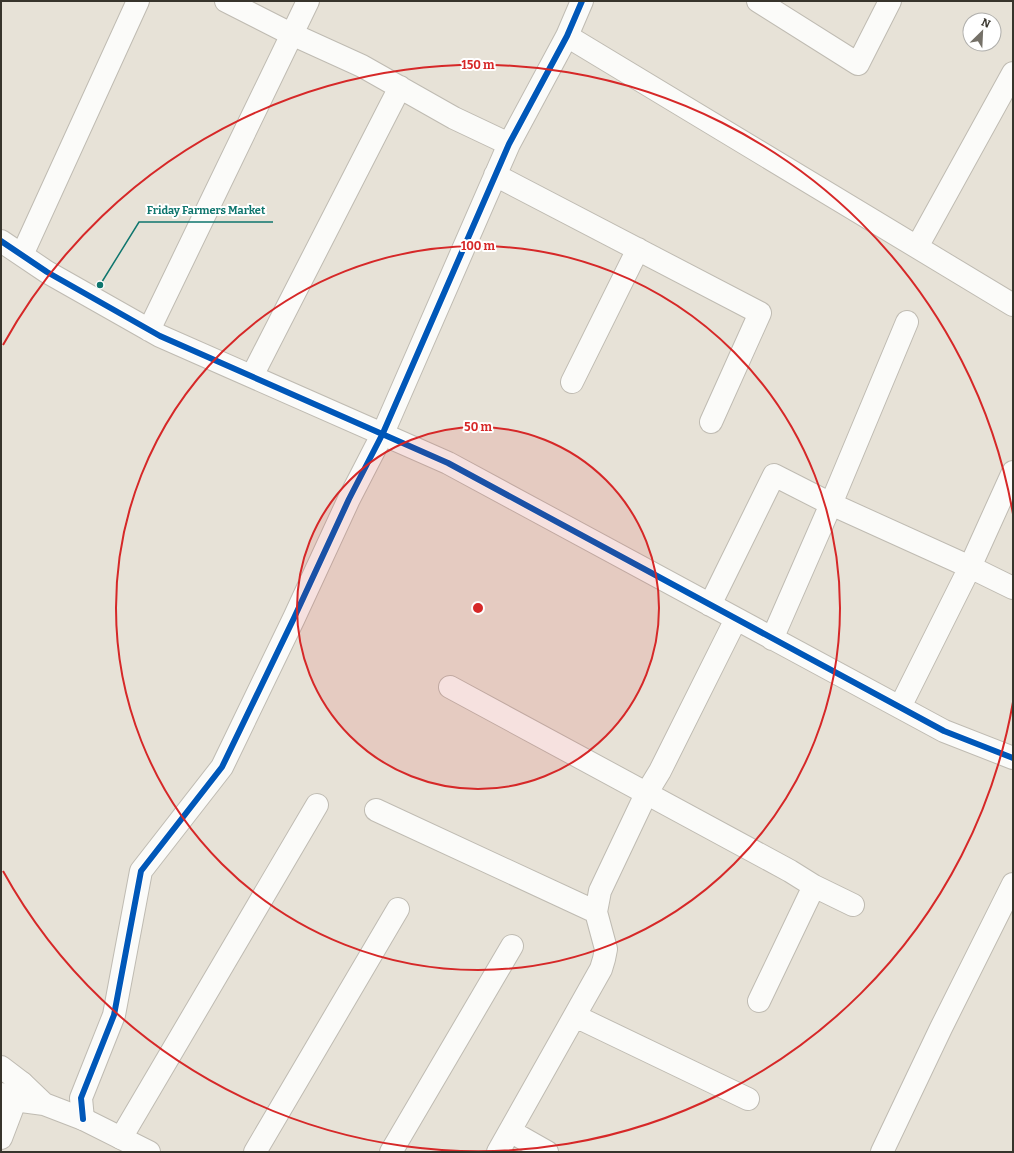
<svg xmlns="http://www.w3.org/2000/svg" width="1014" height="1153" font-family="Bitter,serif">
<style>
.lines{fill:none;stroke-linecap:round;stroke-linejoin:round}
.minor-casing{stroke:#bfbbb2;stroke-width:24}
.tertiary-casing{stroke:#bfbbb2;stroke-width:24}
.minor{stroke:#fbfbf9;stroke-width:22}
.tertiary{stroke:#fbfbf9;stroke-width:22}
.cycleway-casing{stroke:#fff;stroke-width:8}
.cycleway{stroke:#0057b8;stroke-width:6}
.ring{fill:none;stroke:#d62828;stroke-width:2}
.centre{fill:#d62828;stroke:#fff;stroke-width:2}
.ring-label{font-size:12px;text-anchor:middle;font-weight:bold;fill:#d62828;stroke:#fff;stroke-width:4;stroke-linejoin:round;paint-order:stroke}
.leader{fill:none;stroke:#0f766e;stroke-width:1.5}
.callout-dot{fill:#0f766e;stroke:#fff;stroke-width:1.5}
.callout-label{font-size:11px;text-anchor:middle;font-weight:bold;fill:#0f766e;stroke:#fff;stroke-width:4;stroke-linejoin:round;paint-order:stroke}
</style>
<rect width="100%" height="100%" fill="#e7e2d7"/>
<g class="lines">
<defs>
<path id="minor" d="M226,1l59,30 77,35 92,52 55,26
M758,1l100,63 32,-63
M567,36l446,269
M495,175l265,138 -49,109
M1,241l46,31 113,64 288,127 496,268 69,27
M917,247l96,-174
M22,255l116,-254
M149,330l159,-329
M252,376l148,-289
M572,382l66,-133
M710,605l64,-130 57,29 139,63 43,21
M772,639l59,-135 76,-182
M450,687l340,184 24,15 39,19
M900,707l70,-140 43,-95
M376,810l220,102
M759,1001l55,-115
M575,1016l173,83
M83,1119l-2,-21 33,-83 27,-144 81,-104 72,-149 55,-119 34,-66 126,-289 58,-108 15,-35
M510,1131l37,21
M1,1138l21,-55
M121,1138l196,-333
M255,1152l143,-243
M391,1152l121,-206
M498,1152l103,-183 3,-10 2,-10 -10,-37 4,-21 46,-97 14,-23 76,-152
M882,1152l59,-124 72,-144"/>
<path id="tertiary" d="M1,1067l21,16 22,21
M1,1094l13,6 30,4 39,15 66,33"/>
</defs>
<use href="#minor" class="minor-casing"/>
<use href="#tertiary" class="tertiary-casing"/>
<use href="#minor" class="minor"/>
<use href="#tertiary" class="tertiary"/>
<defs>
<path id="cycleway" d="M1,241l46,31 113,64 288,127 496,268 69,27
M83,1119l-2,-21 33,-83 27,-144 81,-104 72,-149 55,-119 34,-66 126,-289 58,-108 15,-35"/>
</defs>
<use href="#cycleway" class="cycleway-casing"/>
<use href="#cycleway" class="cycleway"/>
</g>
<circle cx="478" cy="608" r="181" fill="#d62828" fill-opacity=".12"/>
<g class="ring">
<circle cx="478" cy="608" r="181"/>
<circle cx="478" cy="608" r="362"/>
<path d="M1013 702A543 543 0 0 1 3 871M3 345A543 543 0 0 1 1013 514"/>
</g>
<circle cx="478" cy="608" r="6" class="centre"/>
<g class="ring-label">
<text x="478" y="69">150 m</text>
<text x="478" y="250">100 m</text>
<text x="478" y="431">50 m</text>
</g>
<path class="leader" d="M100 285L139 222H273"/>
<circle class="callout-dot" cx="100" cy="285" r="4"/>
<g class="callout-label">
<text x="206" y="214">Friday Farmers Market</text>
</g>
<rect width="1014" height="1153" fill="none" stroke="#37342c" stroke-width="4"/>
<g transform="translate(982 32) rotate(24)"><circle r="19" fill="#ffffff" stroke="#afaeab"/>
<path d="M0-3L7 15L0 10L-7 15Z" fill="#757168"/>
<text y="-6" font-size="11" font-weight="bold" text-anchor="middle" fill="#37342c">N</text>
</g>
</svg>
